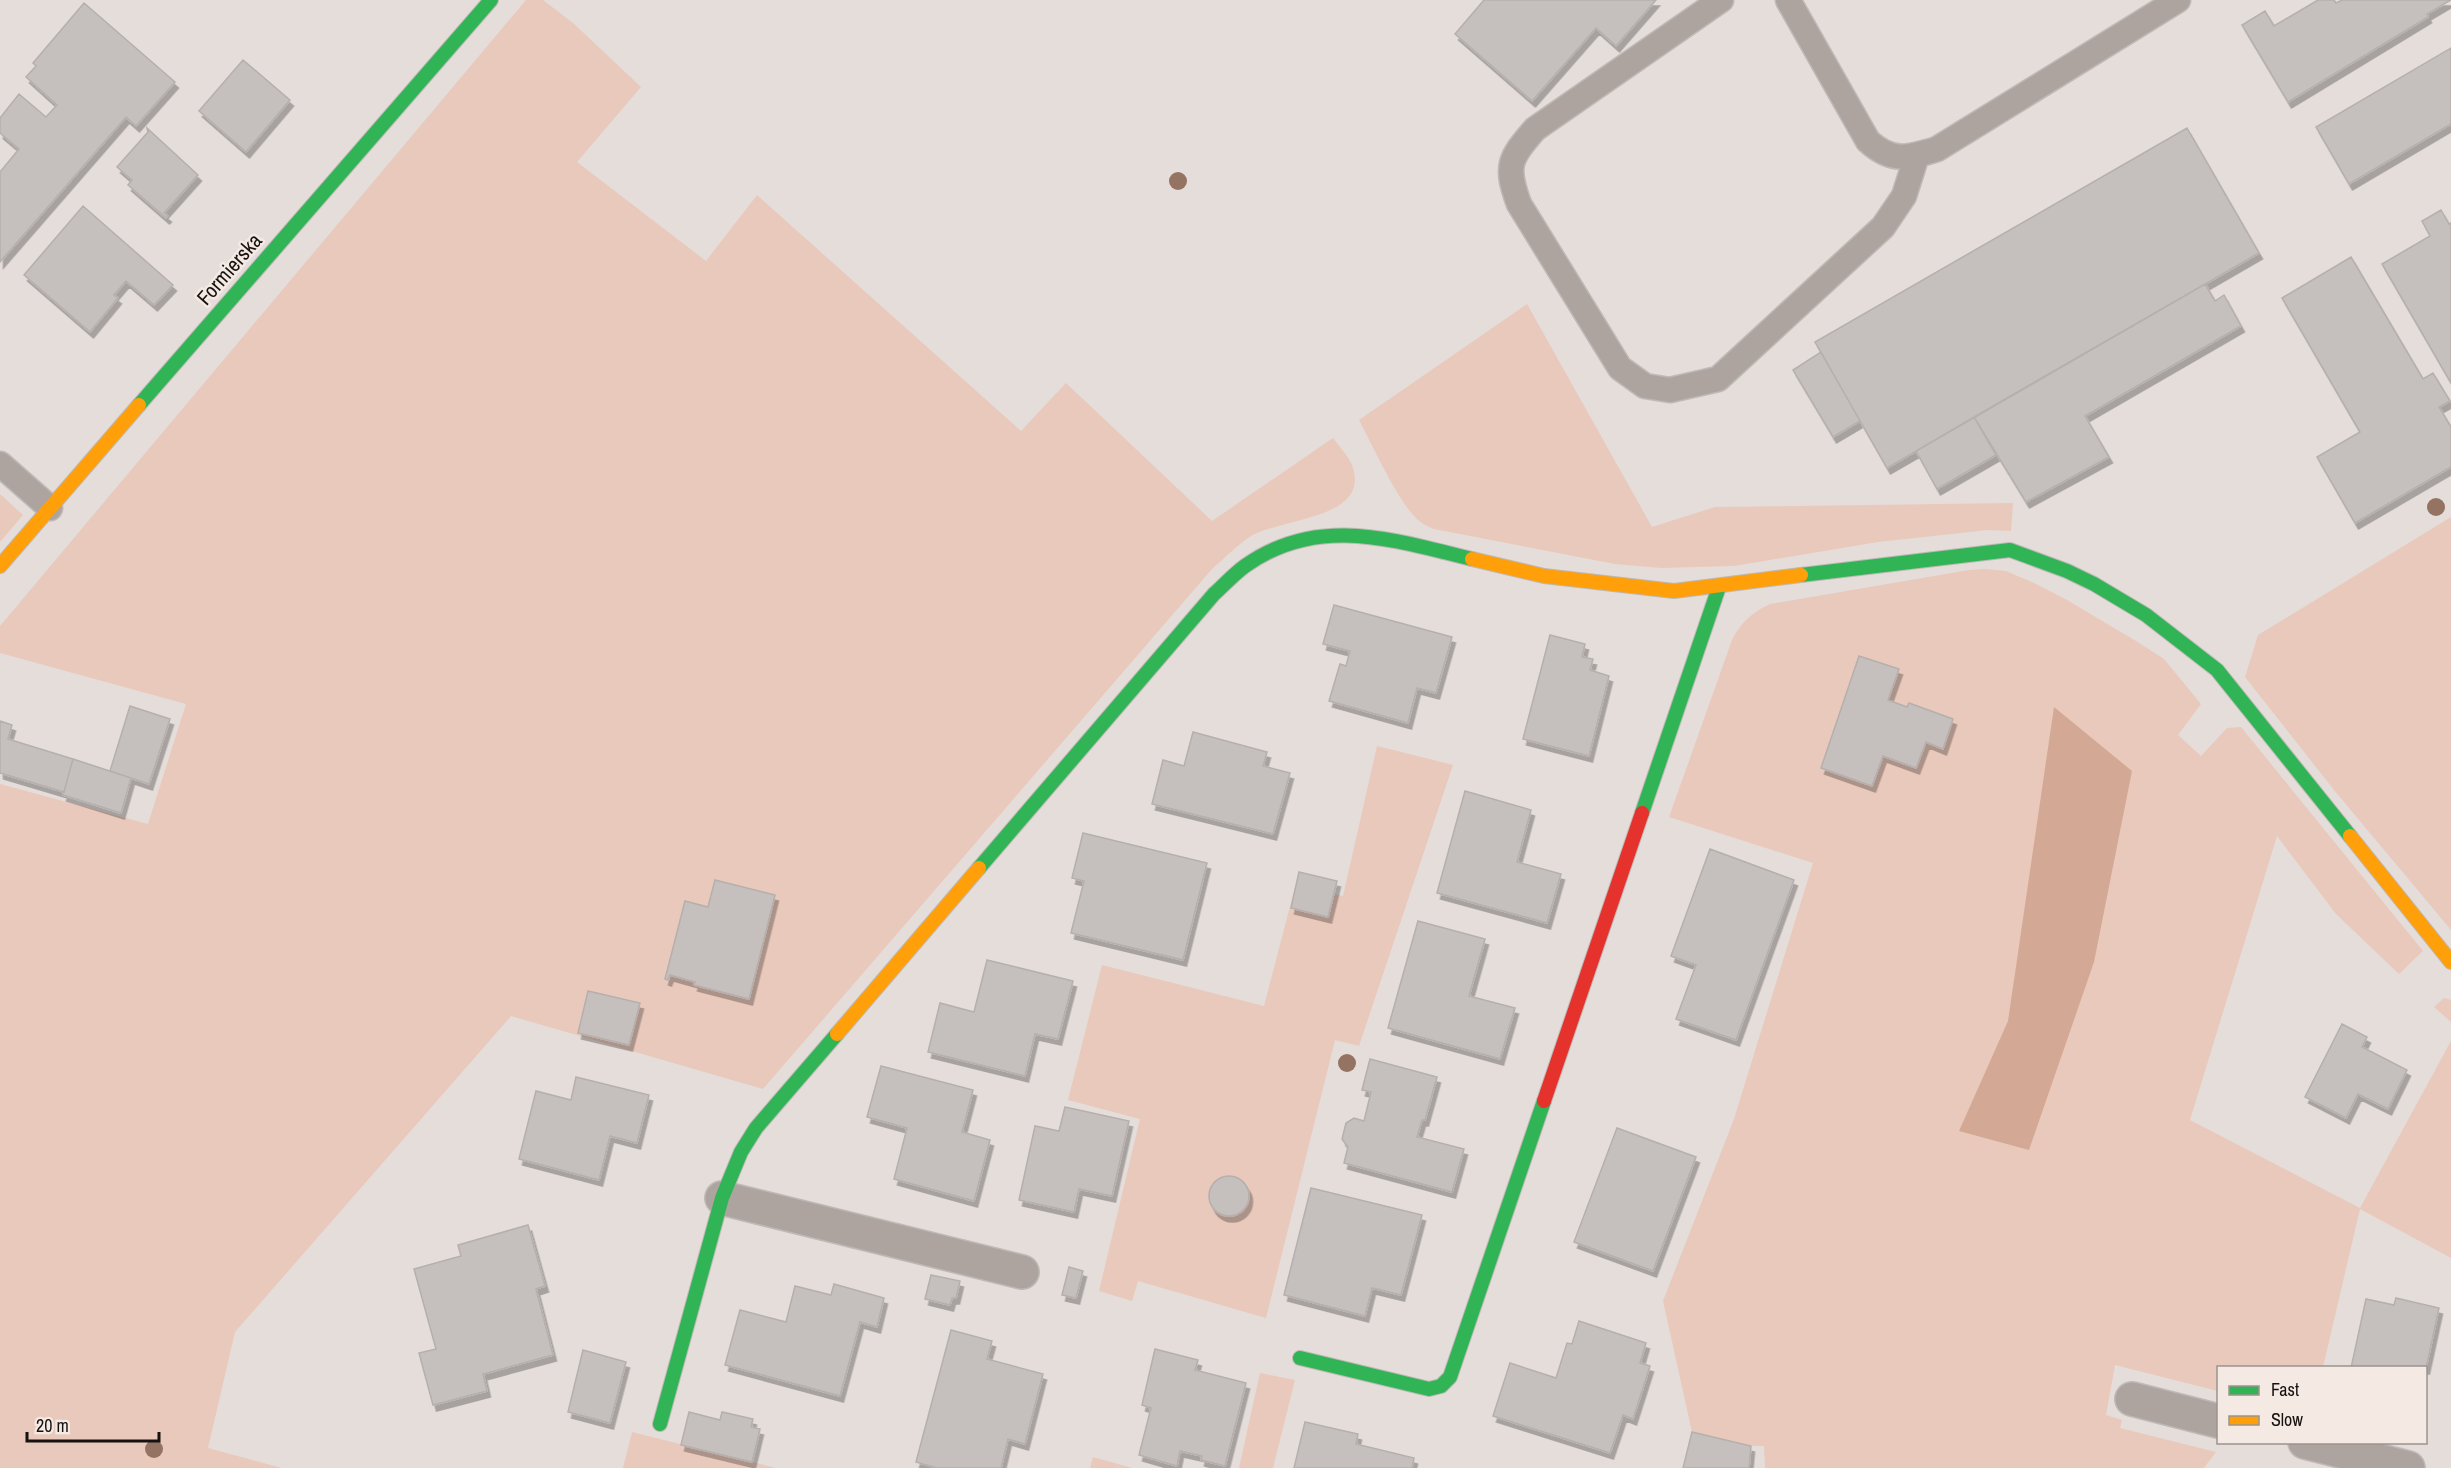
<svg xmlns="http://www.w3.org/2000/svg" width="2451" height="1468" font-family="'Archivo Narrow',sans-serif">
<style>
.green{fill:#e9c9bb}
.water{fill:#d3a895}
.building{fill:#c5c0bd;stroke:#b5afad;stroke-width:1.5;filter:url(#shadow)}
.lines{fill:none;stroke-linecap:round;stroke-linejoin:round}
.lane-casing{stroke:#beb9b6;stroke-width:27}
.street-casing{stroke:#beb9b6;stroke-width:36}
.fast-casing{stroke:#beb9b6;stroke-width:16}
.slow-casing{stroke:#beb9b6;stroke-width:16}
.jam-casing{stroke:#beb9b6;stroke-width:16}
.lane{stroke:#ada4a0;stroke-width:24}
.street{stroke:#ada4a0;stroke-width:33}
.fast{stroke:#30b455;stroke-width:14}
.slow{stroke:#ff9f0a;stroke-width:14}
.jam{stroke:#e5322d;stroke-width:14}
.tree{fill:#947363}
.labels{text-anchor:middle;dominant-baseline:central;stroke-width:5;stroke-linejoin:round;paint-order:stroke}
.street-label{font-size:21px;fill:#161210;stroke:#f5e9e4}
</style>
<defs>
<filter id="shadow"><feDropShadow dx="3.5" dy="6" stdDeviation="0" flood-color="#0004"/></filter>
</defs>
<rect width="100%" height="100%" fill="#e4ddda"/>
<path class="green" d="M526,0h17l30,23 68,64 -64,75 129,99 51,-66 264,236 45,-48 146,138 121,-83c6,8 15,18 19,27 20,54 -70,53 -101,71 -14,9 -26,22 -39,33l-449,520 -252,-73 -276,316 -27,116 74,20h-282v-684l148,40 38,-120 -186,-51v-27z
M1527,304l125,223 63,-20 298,-4 -2,28 -23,-1 -110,12 -144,24 -73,2 -46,-4 -181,-35c-6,-2 -11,-5 -16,-9 -20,-18 -45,-74 -59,-100z
M0,494l23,21 -23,27z
M2451,517v413l-117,-140 -89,-113 13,-42z
M1987,569l19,2 28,12 33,17 69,41 28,18 37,45 -23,31 23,21 26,-28 14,-1 182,224 -24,23 -63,-60 -59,-78 -87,284 170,88 91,-167v217l-91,-49 -37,158 -105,1v23l-103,-26 -9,50 16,5 -2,8 96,24 -12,16h-439l-1,-22h-13l-59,-14 -29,-131 71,-182 79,-256 -144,-46 63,-177c10,-19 20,-27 38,-36l199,-34z
M1377,746l76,19 -94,281 -24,-6 -69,278 -128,-37 -6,20 -33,-10 41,-172 -72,-19 34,-135 162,41 35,-134 38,9 -3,13 9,2z
M2444,998l7,2v22l-17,-15z
M1260,1373l35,7 -22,88h-34z
M632,1432l144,36h-153z
M1093,1457l39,11h-42z"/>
<path class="water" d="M2054,707l78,64 -38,191 -65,188 -70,-19 49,-110z"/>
<path class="building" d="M1484,0h172l-40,46 -20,-18 -64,73 -77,-67z
M2318,0h16l2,3 6,-3h109l-24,14 1,3 -140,85 -46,-77 23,-14 9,15z
M84,3l91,79 -39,44 -10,-9 -126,145v-90l19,-23 -19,-16v-15l19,-24 27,23 11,-12 -31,-28 10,-11 -3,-3z
M2451,48v76l-102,60 -33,-57z
M243,60l47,40 -44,52 -47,-41z
M147,128l51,47 -34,38 4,3 -2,2 -38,-33 4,-5 -15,-13 31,-35z
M2187,128l72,125 -372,215 -72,-126z
M83,206l90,79 -19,20 -28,-24 -12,14 4,3 -28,34 -66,-57z
M2441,210l8,14 2,-1v160l-69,-119 48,-28 -8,-15z
M2351,257l72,122 10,-6 17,28 -11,6 12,20v40l-96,56 -38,-66 43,-25 -78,-134z
M2205,284l10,17 9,-6 17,31 -156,90 24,41 -83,45 -52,-85z
M1821,352l39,69 -27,16 -40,-67z
M1974,417l22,38 -59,34 -21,-38z
M1334,605l118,32 -16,56 -19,-5 -9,35 -79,-22 11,-37 6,2 4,-15 -27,-7z
M1550,635l35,9 -3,13 11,2 -3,11 19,6 -20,80 -66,-17z
M1859,656l40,13 -11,31 19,7 2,-4 44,16 -10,30 -17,-7 -10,26 -33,-12 -11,30 -51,-18z
M130,706l40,13 -21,65 -39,-13z
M0,721l12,4 -4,14 65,20 -9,33 -64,-19z
M1193,732l74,20 -4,14 27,7 -17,61 -121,-30 11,-44 21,6z
M73,759l58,19 -10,35 -58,-18z
M1465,791l66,19 -14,52 44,12 -14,49 -110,-30z
M1083,833l124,30 -24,97 -112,-27 13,-52 -12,-3z
M1710,849l84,31 -58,160 -60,-21 20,-54 -25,-9z
M1299,872l38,9 -9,36 -37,-9z
M715,880l60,15 -26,104 -55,-14 1,-3 -25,-7 -2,5 -3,-1 20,-78 23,6z
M1418,921l67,18 -16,57 46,12 -15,51 -112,-31z
M987,960l86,21 -15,58 -23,-5 -10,42 -97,-24 12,-49 34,9z
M588,991l52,12 -11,42 -51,-12z
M2342,1024l25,13 -5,10 45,23 -19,39 -30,-15 -12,24 -41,-21z
M1370,1059l67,18 -12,43h-3l-5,17 47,12 -12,43 -108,-29 4,-16 -6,-8 4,-16 8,-5 10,3 7,-29 -9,-2z
M881,1066l92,24 -11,42 28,8 -16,61 -80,-22 13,-51 -40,-11z
M576,1077l73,18 -12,48 -27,-7 -11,44 -80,-21 17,-68 35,9z
M1065,1107l64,14 -17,75 -33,-7 -5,23 -55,-12 16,-74 24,5z
M1617,1128l79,29 -43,114 -79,-29z
M1209 1196a20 20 0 1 1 40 0a20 20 0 1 1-40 0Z
M1311,1188l111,27 -21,80 -29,-7 -7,28 -81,-21z
M528,1225l17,61 -9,3 17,66 -70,19 4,17 -54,14 -14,-52 17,-4 -22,-80 47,-13 -3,-11z
M1069,1267l14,4 -7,27 -14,-3z
M931,1275l29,6 -4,17h-4l-2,7 -25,-6z
M834,1284l50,14 -7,29 -17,-5 -20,74 -115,-31 15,-55 46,12 9,-36 36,9z
M2396,1298l43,10 -13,60h-75l15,-69 28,6z
M1579,1321l67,22 -6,20 10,3 -17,53 -10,-4 -13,38 -117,-37 17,-53 46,15 11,-35 5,1z
M951,1330l41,11 -5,18 56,15 -18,70 -17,-5 -7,29h-64l-21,-6z
M1155,1349l43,11 -3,10 51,13 -21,83 -24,-6 1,-4 -22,-5 -3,15 -38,-11 12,-47 -9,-3z
M583,1350l43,12 -16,61 -42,-11z
M689,1412l31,8 2,-8 31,7 -2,8 9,2 -8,33 -71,-17z
M1305,1422l53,12 -2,10 58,14 -2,10h-118z
M1692,1432l59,14 -2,22h-66z"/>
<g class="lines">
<defs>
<path id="lane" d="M1721,0l-186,129c-26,30 -30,37 -16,75l101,164 25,18 25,4 48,-11 165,-152 21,-31 13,-41
M1788,0l80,141c24,22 40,17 69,8l241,-149
M0,464l50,44"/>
<path id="street" d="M722,1198l300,74
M2132,1399l86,22
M2305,1442l103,26"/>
<path id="fast" d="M139,405l352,-405
M1801,575l209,-25 57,21 27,13 52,31 71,55 133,166
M1642,813l77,-226
M979,868l235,-274c10,-9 20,-20 31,-28 73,-52 148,-26 227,-7
M1300,1358l129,31 12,-3 9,-9 94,-276
M660,1424l62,-226 19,-46 15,-24 81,-94"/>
<path id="slow" d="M1472,559l72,17 130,15 127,-16
M0,566l139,-161
M2350,836l101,126
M837,1034l142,-166"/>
<path id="jam" d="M1544,1101l98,-288"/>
</defs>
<use href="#lane" class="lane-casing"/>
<use href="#street" class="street-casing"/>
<use href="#fast" class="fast-casing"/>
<use href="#slow" class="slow-casing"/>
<use href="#jam" class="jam-casing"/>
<use href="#lane" class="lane"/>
<use href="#street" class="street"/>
<use href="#fast" class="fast"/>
<use href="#slow" class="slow"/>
<use href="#jam" class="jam"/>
</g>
<g class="tree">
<circle cx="1178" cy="181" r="9"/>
<circle cx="2436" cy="507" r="9"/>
<circle cx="1347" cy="1063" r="9"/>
<circle cx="154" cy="1449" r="9"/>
</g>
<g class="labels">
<g class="street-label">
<text transform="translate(229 269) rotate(-49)">Formierska</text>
</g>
</g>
<rect x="2217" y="1366" width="210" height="78" fill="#f5e9e4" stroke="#9c938f" stroke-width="1.5"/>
<rect x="2229" y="1386" width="30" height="9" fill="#30b455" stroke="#9c938f" stroke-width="1.5"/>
<text x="2271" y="1396" font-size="18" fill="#161210">Fast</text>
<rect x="2229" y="1416" width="30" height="9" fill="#ff9f0a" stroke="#9c938f" stroke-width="1.5"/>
<text x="2271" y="1426" font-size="18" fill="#161210">Slow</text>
<path d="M27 1432v9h132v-9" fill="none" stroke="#161210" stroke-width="3"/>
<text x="36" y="1432" font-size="18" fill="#161210" stroke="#f5e9e4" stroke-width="4.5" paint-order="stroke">20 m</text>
</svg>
